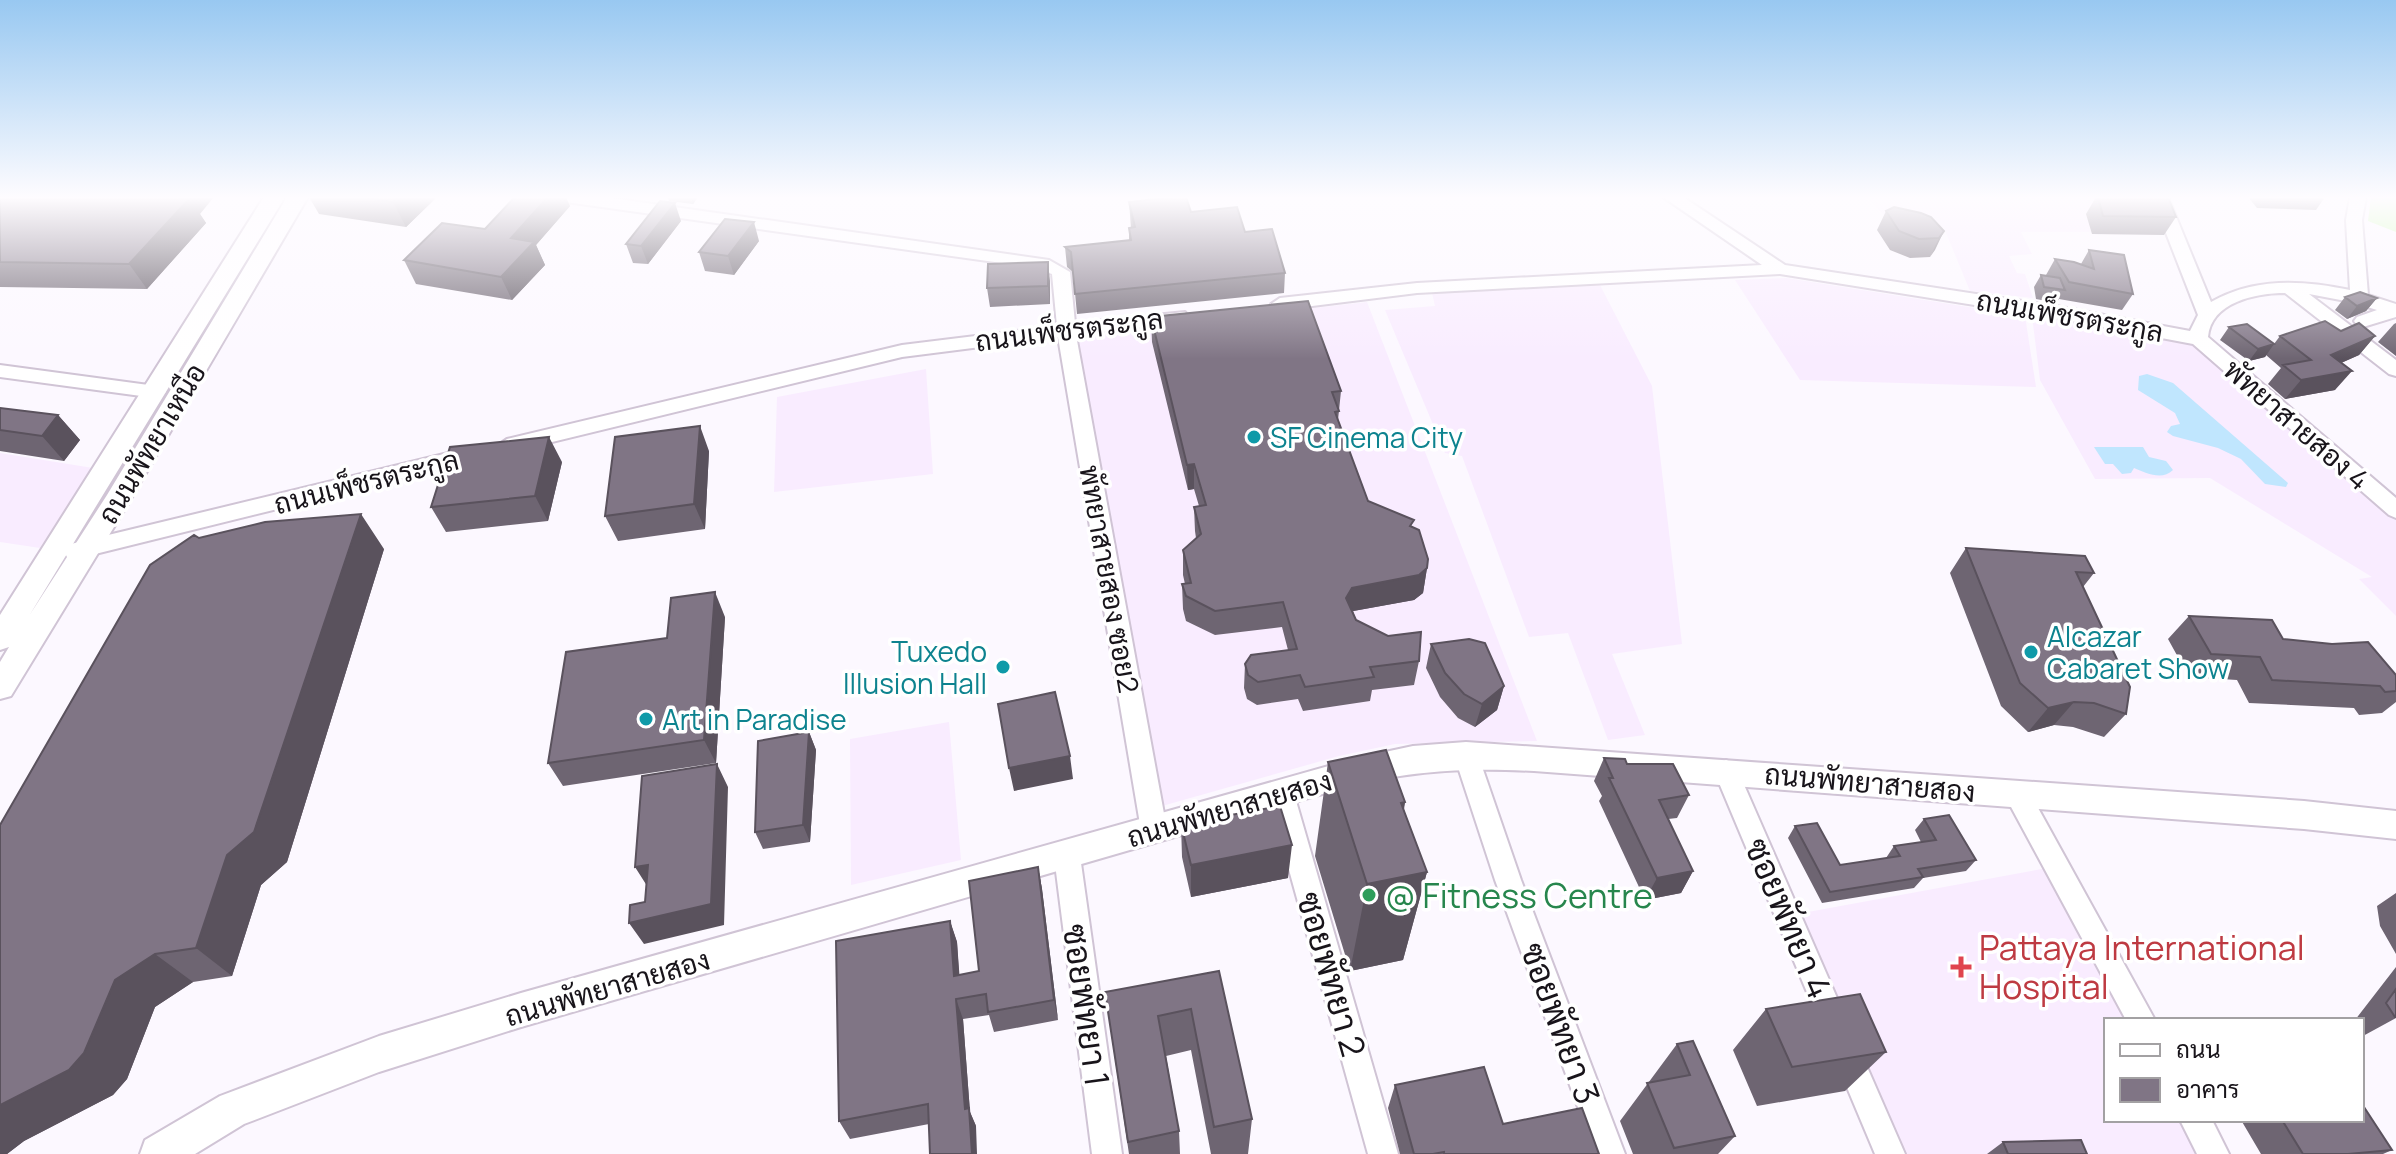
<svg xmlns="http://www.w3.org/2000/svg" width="2396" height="1154" font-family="Manrope,Sarabun,sans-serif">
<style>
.built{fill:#f9ecff}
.green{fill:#c8fcab}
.water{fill:#c0e6fe}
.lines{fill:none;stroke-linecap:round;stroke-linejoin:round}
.minor-casing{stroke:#d0c4d5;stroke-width:4}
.major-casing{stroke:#d0c4d5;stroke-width:4}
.minor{fill:#fff;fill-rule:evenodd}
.major{fill:#fff;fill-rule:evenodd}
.wall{fill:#6e6572}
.shaded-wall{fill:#5a525d}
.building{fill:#807585;stroke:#5a525d;stroke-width:2}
.culture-dot{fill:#0f9aa8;stroke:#fff;stroke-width:3}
.leisure-dot{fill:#2e9e5b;stroke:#fff;stroke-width:3}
.health-dot{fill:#e0444e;stroke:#fff;stroke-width:3}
.labels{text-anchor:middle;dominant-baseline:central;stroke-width:7;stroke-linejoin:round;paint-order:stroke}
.street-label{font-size:28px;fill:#18141a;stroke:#fff}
.culture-label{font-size:28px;fill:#0d838f;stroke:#fff;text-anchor:start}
.near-leisure-label{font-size:34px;fill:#27864d;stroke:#fff;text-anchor:start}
.near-street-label{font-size:34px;fill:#18141a;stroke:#fff}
.near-health-label{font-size:34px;fill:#be3a42;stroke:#fff;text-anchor:start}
</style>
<rect width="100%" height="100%" fill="#fcf8ff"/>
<path class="built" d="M1867,197h282l-62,17 4,18h-70l11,22 -23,2 8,17 8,1 8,24 -63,-7 -26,-63 -47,2z
M1787,278l238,38 11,71 -236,-7 -65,-100z
M1600,285l52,101 30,258 -70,10 33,81 -37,5 -40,-107 -39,4 -67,-181 -17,-3 -60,-143 50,-4 -3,-13z
M1367,302l170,439 -142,3 -56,12 -177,50 -85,-472z
M2032,316l170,29 194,170v101l-37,-37 13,-2 -162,-99 -115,1 -55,-99z
M926,369l7,105 -159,18 3,-95z
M0,453l93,15 -53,80 -40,-6z
M949,722l12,138 -110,25 -1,-146z
M2047,868l82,152h-23v100h77l19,34h-299l-106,-240z"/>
<path class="green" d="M2371,197h25v35l-28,-11z"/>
<path class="water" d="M2147,374l26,9 115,100 -2,4 -21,-3 -24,-25 -23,-11 -45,-12 -6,-4 4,-6 9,-2 -5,-11 -37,-23 1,-14z
M2094,447h49l6,10 17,4 7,9c-11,11 -27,3 -39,-2l-3,5 -9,1 -9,-10h-8z"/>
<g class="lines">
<defs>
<path id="minor" d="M558,197h46l445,63 21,12 5,51 110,-11 3,4 -9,6 -103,13 91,495 -4,8 -9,3 -9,-3 -4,-8 -83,-493 -156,20 -395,96 -10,-7 10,-7 395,-94 155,-19 -5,-52 -22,-7 -464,-65z
M1663,197h20l102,68 271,41 134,25 8,-16 -46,-118h16l43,105c43,-25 92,-22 139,-12l-4,-70 4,-23h16l-4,23 6,75 28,9v13l-33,10 -6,-2 -3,-4 3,-4 20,-7 -26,-8 -42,-8 87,66v16l-7,-2 -104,-81c-29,0 -74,9 -77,44l188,161v20l-7,-3 -196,-171 -137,-26 -276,-44 -363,19 -137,17 -9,-6 9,-6 137,-15 345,-18z
M0,365l156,21 10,6 -10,6 -156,-21z
M473,447l7,2 3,5 -3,5 -405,100 -8,-2 -3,-6 3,-6 8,-2z
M1466,745l9,3 3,7 43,125 104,274h-30l-100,-274 -41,-125 3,-7z
M1726,760l9,4 3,7 167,383h-30l-161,-383 3,-7z
M1281,783l9,3 4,8 104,360h-30l-100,-360 4,-8z
M2017,783l9,3 129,234h-29l-122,-226 4,-8z
M1067,844l9,4 4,8 42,298h-30l-38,-298 4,-8z
M2180,1120h32l17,34h-32z"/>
<path id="major" d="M264,197h21l-256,419 78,-121 180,-298h21l-183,312 -114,187 -11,3v-37l9,-15 -9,3v-35z
M1466,742l838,59 92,10v28l-92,-10 -770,-58c-67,-3 -111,-1 -177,13l-836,243 -142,45 -135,52 -49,30h-55l5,-14 75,-44 159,-60 142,-43 836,-235 56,-12z"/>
</defs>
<use href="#minor" class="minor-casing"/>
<use href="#major" class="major-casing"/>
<use href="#minor" class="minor"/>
<use href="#major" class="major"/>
</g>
<path class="wall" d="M0,197l200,17 6,9 -59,66 -147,-2z
M309,197h128l-31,30 -87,-13z
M668,197h30l-5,7 -24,-3z
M2096,197h72l8,20 -12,18 -72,-1 -6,-20z
M2248,197h77l-9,13 -59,-2z
M1129,202l62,10 54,20 40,41 -1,20 -207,21 -4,-42 -6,-5 -2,-20 64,-7v-12h2z
M570,206l-34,39 9,20 -33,35 -96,-16 -12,-24 81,-31z
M1886,211l58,20 -14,26 -20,1 -20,-8 -13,-20z
M681,221l-33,43 -15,-1 -7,-19z
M759,241l-25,34 -29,-4 -6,-19z
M2089,250l44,44 -11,16 -63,-11 -2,4 -21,-4 -2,-12 7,-12h5l9,-16 26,5z
M1050,281v23l-60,3 -3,-19z
M2345,297l32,1 -11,13 -19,8 -12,-9z
M1151,317l190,74 -3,29 30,81 45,26 14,41 -4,25 -9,7 -61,11 3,9 63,41 -5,24 -42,5 -2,11 -67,10 -5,-12 -41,6 -10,-6 -3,-11 1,-24 43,-14 -6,-23 -67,8 -29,-14 -3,-12 -1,-25h3l-2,-9v-25l13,-12 -1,-7 -1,-24 5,-1 -5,-17 -6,1 -36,-148z
M2396,323v33l-18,-14 16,-18z
M2229,327l45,17 6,-8 61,-5 34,5 -16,19 -18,8 -6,27 -50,9 -17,-15 13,-16 -15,-13 -1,2 -16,4 -29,-21z
M0,408l58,7 22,25 -16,21 -64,-10z
M709,451l-4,78 -87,12 -13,-25z
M562,462l-14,59 -102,11 -15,-25z
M199,538l185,11 -97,313 -26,23 -29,91 -39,6 -38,25 -28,72 -14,16 -89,46 -17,13h-7z
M1966,548l128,25 -11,14 43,127 -22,23 -31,-10 -19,-2 -26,7 -27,-26 -51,-133z
M2189,616l207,59v27l-14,11 -23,2 -5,-7 -105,-5 -12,-23 -48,-3 -21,-38z
M725,617l-9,146 -153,23 -15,-23 119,-125z
M1431,644l73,42 -7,24 -22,17 -17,-9 -18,-21 -14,-29z
M809,732l7,18 -6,92 -47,7 -8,-17z
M1604,758l23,6 62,31 -12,23 -9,1 25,52 -12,22 -36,7 -46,-99 3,-5 -8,-15z
M1328,762l77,40 -1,8 23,62 -24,88 -53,11 -35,-115z
M1924,819l52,41 -10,11 -43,7 -9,10 -92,15 -34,-65 7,-12 45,39 46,-7 8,-12 27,-4 -6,-12z
M1181,824l107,54 -97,19 -9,-40z
M1038,867l4,22 16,131 -64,12 -5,-17 -26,4 7,93 6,14 -47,-2 -79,15 -11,-18 111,-200 7,21 2,33 20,-4z
M2396,893v61l-16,-28 -3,-20z
M2396,967v51l-33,18 -1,-16h-7z
M1219,971l33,148 -4,35h-37l-20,-104 -25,6 13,75 1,23h-51l-24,-162z
M1766,1009l120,43 -41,39 -88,15 -24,-56z
M1677,1044l58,92 -17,18h-85l-13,-33z
M1395,1085l108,39 96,30h-199l-12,-46z
M2241,1120h121l30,30 -9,4h-122z
M2003,1142l84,12h-100z"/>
<path class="shaded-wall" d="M177,197h37l-14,17 6,9 -59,66 -18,-25z
M398,197h39l-31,30 -13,-25z
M548,197h18l4,9 -34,39 9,20 -33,35 -11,-23 10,-39z
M691,197h7l-5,7z
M675,203l6,18 -33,43 -7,-18z
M754,222l5,19 -25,34 -6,-19z
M1944,231l-9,19 -5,7 9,-19z
M1048,262l2,19v23l-2,-18z
M2377,298l-11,13 -19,8 10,-13z
M2375,336l-16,19 -43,19 15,-19z
M2274,344l-9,13 -16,4 9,-12z
M2352,371l-17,19 -50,9 16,-19z
M58,415l22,25 -16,21 -22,-25z
M700,426l9,25 -4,78 -11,-25z
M549,437l13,25 -14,59 -13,-25z
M1194,464v25l-6,1 -1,-25z
M361,514l23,35 -97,313 -26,23 -29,91 -36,-28 31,-93z
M1427,568l-4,25 -9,7 -66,12 -2,-14 6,-10z
M715,592l10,25 -9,146 -12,-23z
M1504,686l-7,24 -22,17 7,-23z
M2074,702l-20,23 -26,7 20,-24z
M809,732l7,18 -6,92 -7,-17z
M1070,756l3,23 -59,12 -5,-23z
M717,764l11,23 -4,138 -80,19 -15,-21 82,-19z
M1405,802l-17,78 39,-8 -24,88 -53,11 17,-87 34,-81z
M1292,845l-4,33 -97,19v-32z
M648,865l1,24 -14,-22z
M1038,867l4,22 16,131 -4,-20z
M1693,871l-12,22 -36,7 12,-22z
M950,921l7,21 4,54 -7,-20z
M155,954l38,28 -38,25 -28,72 -14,16 -89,46 -17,13h-7v-49l115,-125z
M956,999l7,20 7,93 6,14 1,28h-5l-7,-45z"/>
<path class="building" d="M0,197h177l13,1 -61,66 -129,-2z
M359,197h39l-5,5z
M515,197h33l-37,41 23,4 -33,35 -97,-17 38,-37 43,6z
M1173,197h13l5,15 46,-5 8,25 27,-3 13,44 -210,21 -4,-42 -6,-5 66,-7 -2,-12 6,-1 -6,-25z
M2098,197h70l8,20 -73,-1z
M660,201l15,2 -34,43 -15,-2z
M1894,207l27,6 10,4 13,14 -5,7 -20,1 -20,-8 -13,-20z
M725,219l29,3 -26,34 -29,-4z
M2089,250l35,5 9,39 -64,-12 -14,-23 19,3 20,7z
M1048,262v24l-61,2 1,-24z
M2041,275l19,3 5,12 -21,-3z
M2360,292l17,6 -20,8 -12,-9z
M1308,301l33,90 -9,1 7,19 -4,1 33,89 46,19 -4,6 9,4 9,29 -1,9 -8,7 -67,13 -6,10 10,22 32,16 33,-4 -2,29 -49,6 4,10 -69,10 -5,-12 -42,7 -10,-7 -3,-11 6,-9 46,-6 -14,-47 -68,9 -29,-15 -4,-12 9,-1 -8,-33 18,-16 -7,-27 12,-2 -12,-41 -7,1 -36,-148z
M2325,321l16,10 18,-8 16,13 -44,19 21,16 -51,9 -18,-15 28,-5 -31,-24z
M2247,324l27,20 -16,5 -29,-22z
M0,408l58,7 -16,21 -42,-6z
M700,426l-6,78 -89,12 10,-79z
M549,437l-14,59 -104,11 19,-60z
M361,514l-107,318 -27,23 -31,93 -41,6 -40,26 -31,73 -15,17 -69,35v-280l150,-260 44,-30 5,3 66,-16z
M1966,548l119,8 9,17 -18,-1 54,115 -4,27 -32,-11 -20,-1 -26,6 -28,-25z
M715,592l-11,148 -156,23 18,-111 101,-14 4,-40z
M2189,616l83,4 11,19 49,5 36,-2 28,33v16l-11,1 -5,-6 -108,-6 -12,-23 -49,-3z
M1469,639l16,4 19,43 -22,18 -18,-10 -19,-21 -14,-29z
M1055,692l15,64 -61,12 -11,-64z
M809,732l-6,93 -48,7 3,-91z
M1386,750l19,52 -4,1 26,69 -60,12 -39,-122z
M1604,758l21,1 2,5h46l16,31 -30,5 34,71 -36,7 -48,-100h4z
M717,764l-6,140 -82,19 1,-18 15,-3 3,-37 -13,2 7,-91z
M1280,806l12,39 -101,20 -10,-41z
M1949,815l27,45 -58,9 5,8 -93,15 -35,-66 22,-3 23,42 60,-9 -6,-10 42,-6 -12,-21z
M1038,867l16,133 -66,12 -2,-18 -30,5 9,110 4,-1 3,46h-42l-2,-50 -89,17 -3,-180 114,-20 4,55 25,-5 -10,-90z
M1219,971l33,148 -38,8 -23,-118 -33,7 21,115 -51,11 -23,-150z
M2396,989v28h-1l-9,-14z
M1860,994l26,58 -94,15 -26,-58z
M1693,1041l42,95 -61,12 -27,-65 43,-8 -13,-31z
M1484,1067l19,57 79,-16 17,46h-155v-2l-11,2h-19l-19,-69z
M2362,1104l30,46 -44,4h-45l-21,-34h80z
M2081,1140l6,14h-79l-5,-12z"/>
<linearGradient id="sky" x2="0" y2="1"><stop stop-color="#98c8f1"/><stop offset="0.55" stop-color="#fefcff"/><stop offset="1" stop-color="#fefcff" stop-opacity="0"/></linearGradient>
<rect width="2396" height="359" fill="url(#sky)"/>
<g class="culture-dot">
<circle cx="1254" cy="437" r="8"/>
<circle cx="2031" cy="652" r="8"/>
<circle cx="1003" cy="667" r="8"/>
<circle cx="646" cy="719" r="8"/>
</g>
<circle class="leisure-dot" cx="1369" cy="895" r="8"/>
<path class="health-dot" d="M1957 955h8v8h8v8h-8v8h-8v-8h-8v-8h8z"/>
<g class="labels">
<g class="street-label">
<text transform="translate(2070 315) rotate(10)">ถนนเพ็ชรตระกูล</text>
<text transform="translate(1069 329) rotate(-7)">ถนนเพ็ชรตระกูล</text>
<text transform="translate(2297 424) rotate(41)">พัทยาสายสอง 4</text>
<text transform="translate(151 443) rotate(-59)">ถนนพัทยาเหนือ</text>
<text transform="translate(366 481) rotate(-14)">ถนนเพ็ชรตระกูล</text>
<text transform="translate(1110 579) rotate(80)">พัทยาสายสอง ซอย2</text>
<text transform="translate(1870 782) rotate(5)">ถนนพัทยาสายสอง</text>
<text transform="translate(1229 808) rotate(-16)">ถนนพัทยาสายสอง</text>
<text transform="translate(607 987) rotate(-16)">ถนนพัทยาสายสอง</text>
</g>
<g class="culture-label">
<text x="1270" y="437">SF Cinema City</text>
<text x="2047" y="636">Alcazar<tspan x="2047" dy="32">Cabaret Show</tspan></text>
<text x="987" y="651" text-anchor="end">Tuxedo<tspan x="987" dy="32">Illusion Hall</tspan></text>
<text x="662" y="719">Art in Paradise</text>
</g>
<g class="near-leisure-label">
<text x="1385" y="895">@ Fitness Centre</text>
</g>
<g class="near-street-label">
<text transform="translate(1789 918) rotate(67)">ซอยพัทยา 4</text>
<text transform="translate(1332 974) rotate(74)">ซอยพัทยา 2</text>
<text transform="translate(1087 1005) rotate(82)">ซอยพัทยา 1</text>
<text transform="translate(1561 1023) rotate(70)">ซอยพัทยา 3</text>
</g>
<g class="near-health-label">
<text x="1979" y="947">Pattaya International<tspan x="1979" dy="39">Hospital</tspan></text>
</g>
</g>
<rect x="2104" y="1018" width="260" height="104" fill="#ffffff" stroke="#a3a1a3" stroke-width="2"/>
<rect x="2120" y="1044" width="40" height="12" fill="#ffffff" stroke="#a3a1a3" stroke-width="2"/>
<text x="2176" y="1058" font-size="24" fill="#18141a">ถนน</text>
<rect x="2120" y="1078" width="40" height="24" fill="#807585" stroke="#a3a1a3" stroke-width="2"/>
<text x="2176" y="1098" font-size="24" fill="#18141a">อาคาร</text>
</svg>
